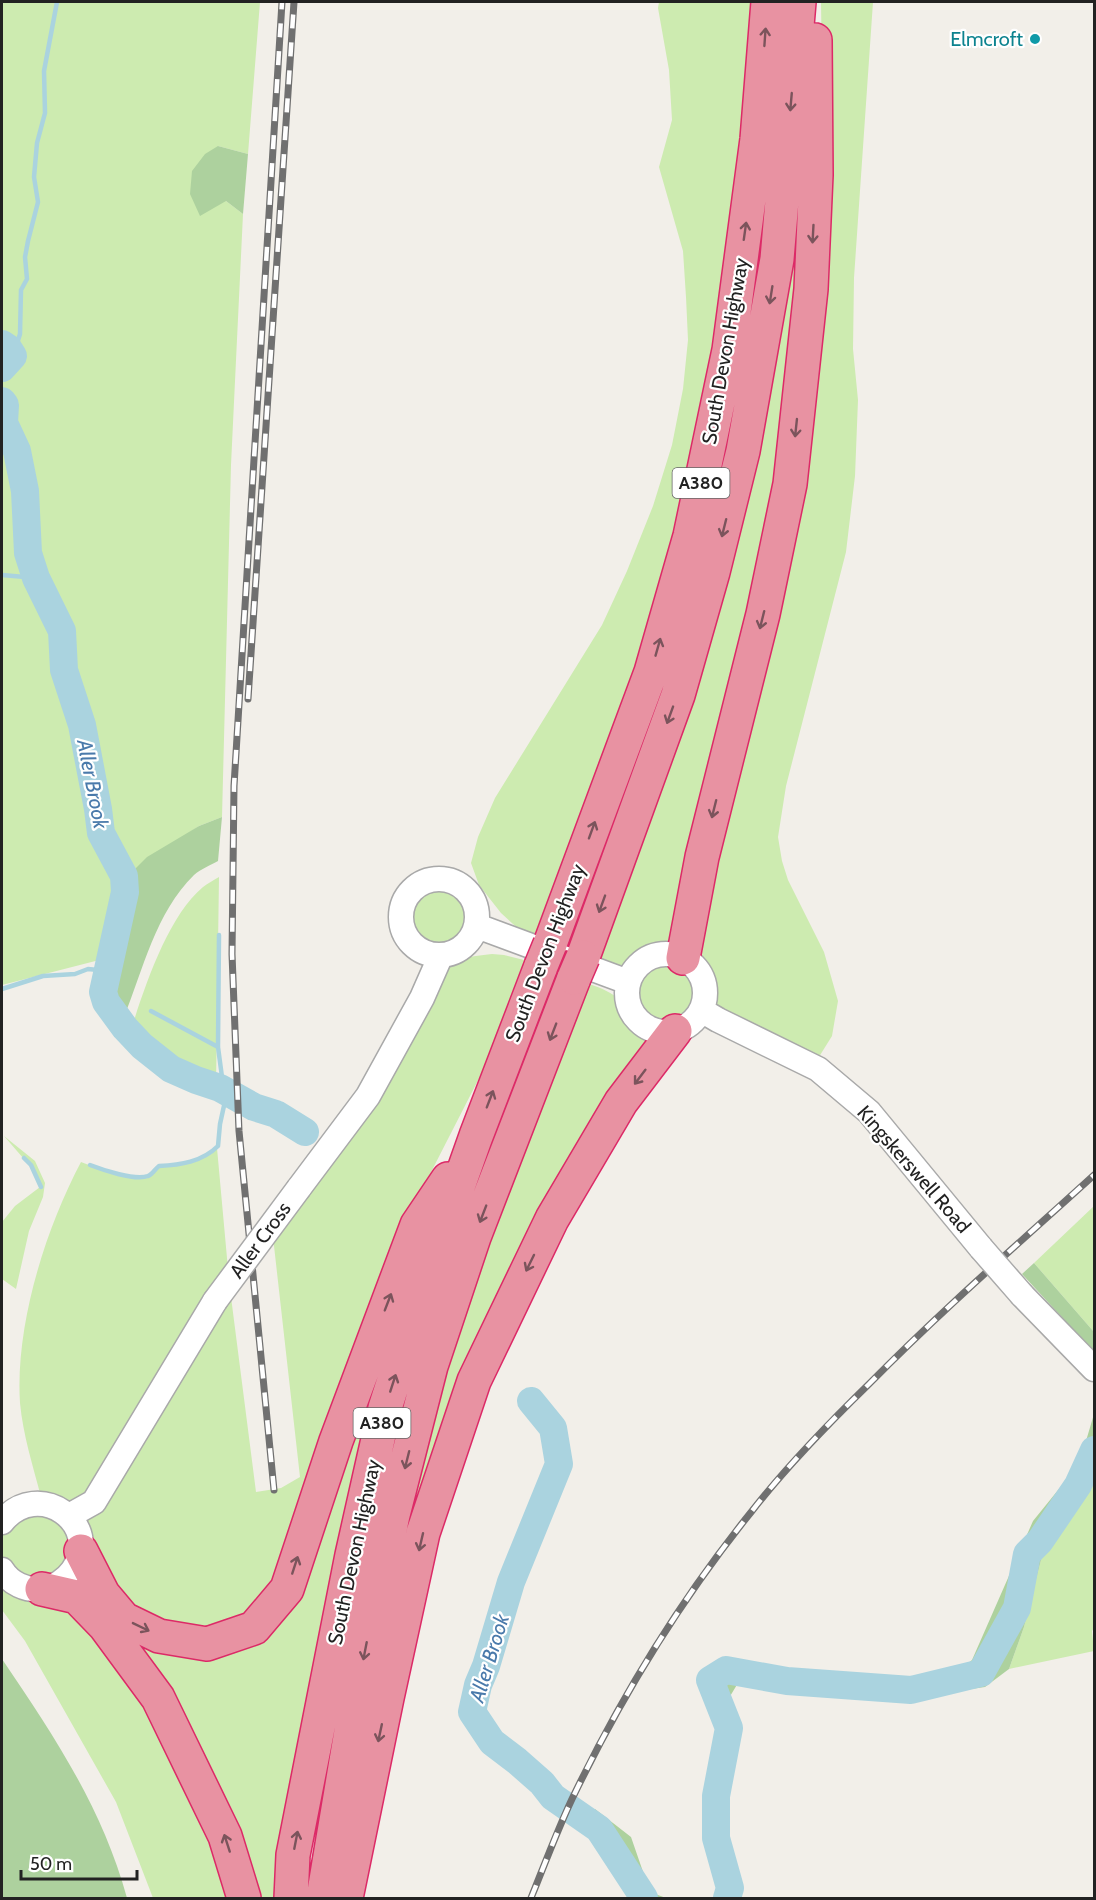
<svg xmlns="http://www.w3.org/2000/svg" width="1096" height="1900" font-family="Cabin,sans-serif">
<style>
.grass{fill:#cdebb0}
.forest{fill:#add19e}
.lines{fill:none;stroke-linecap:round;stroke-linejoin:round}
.stream{stroke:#aad3df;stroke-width:4.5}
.river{stroke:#aad3df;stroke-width:28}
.minor-casing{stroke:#a9a9a9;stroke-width:27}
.highway-casing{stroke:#dc2a67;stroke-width:36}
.minor{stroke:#fff;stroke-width:24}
.highway{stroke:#e892a2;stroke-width:33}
.rail-casing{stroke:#707070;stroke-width:7}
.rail{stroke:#fff;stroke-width:4.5;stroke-dasharray:14;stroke-linecap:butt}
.minor-bridge-casing{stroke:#a9a9a9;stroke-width:27;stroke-linecap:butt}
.highway-bridge-casing{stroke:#dc2a67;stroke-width:36;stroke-linecap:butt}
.minor-bridge{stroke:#fff;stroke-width:24}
.highway-bridge{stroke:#e892a2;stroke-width:33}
.oneway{stroke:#7b545c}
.culture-dot{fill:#0f9aa8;stroke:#fff;stroke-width:2}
.labels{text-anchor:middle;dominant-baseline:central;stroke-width:4.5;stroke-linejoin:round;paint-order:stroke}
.shield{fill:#fff;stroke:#646464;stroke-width:1.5}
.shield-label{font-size:18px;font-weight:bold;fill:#222}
.culture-label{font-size:20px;fill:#0d838f;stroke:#fff;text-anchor:end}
.street-label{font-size:20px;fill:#222;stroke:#fff}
.water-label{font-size:21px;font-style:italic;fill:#4a7aab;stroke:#fff}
</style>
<rect width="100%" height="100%" fill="#f2efe9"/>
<path class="grass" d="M2,2h258l-12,152 -30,-8 8,55 17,13 -12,251 -9,352 -23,9 -68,46 -6,20 -14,65 -109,28z
M659,2h100l-17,176 -60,356 -142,407 -16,-7 -23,-21 -22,-28 -8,-22 7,-26 17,-39 107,-173 25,-54 26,-65 19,-61 11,-56 5,-49 -2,-43 -3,-46 -24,-84 13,-47 -3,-50 -11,-62z
M821,2h52l-19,276 -1,71 5,51 -3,76 -9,76 -60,234 -8,51 4,24 6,19 36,72 14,49 -6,35 -15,24 -105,-57c1,-17 -3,-28 -13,-42l7,-79 36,-133 81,-614z
M811,86l-26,361 -110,499 -20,2 -12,5 -18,11 -8,3 -19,-4 23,-60 49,-138z
M219,877l-3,209c-37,-11 -60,-25 -86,-53 14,-44 37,-116 73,-146 5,-4 11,-7 16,-10z
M406 918a33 33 0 1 1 66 0a33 33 0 1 1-66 0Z
M492,954l12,1 28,7 -14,40 -112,219 -126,364 -28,36 -46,16 -78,-25 -47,-93 150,-222 25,195 25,-4 19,-11 -27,-240 174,-270c14,-10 28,-11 45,-13z
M636 992a30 30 0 1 1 60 0a30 30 0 1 1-60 0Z
M589,984c12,4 23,8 31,17 14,17 11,25 35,33l-189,343 -123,447 98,-455 44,-127z
M4,1136l31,25 10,22 -2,14 -14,34 -13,58 -14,-10v-57l13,-16 25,-19 -10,-21z
M217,1148l11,121 -139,229 -21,10 -27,-11c-8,-31 -18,-62 -21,-94 -5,-77 25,-173 61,-241 20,8 44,15 67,14l9,-9c20,0 45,-4 60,-19z
M1094,1206v126l-60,-69z
M410,1259l-125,639h-35l-19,-66 -111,-210 138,11z
M1094,1472v156l-2,3 2,20 -85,18 15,-42 17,-67z
M16,1515h41l18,37 -32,34 -41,-24v-29z
M2,1577l72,25 78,99 84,197h-83l-37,-96 -91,-161 -23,-31z"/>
<path class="forest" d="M218,146l30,8 -5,60 -17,-13 -26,15 -10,-22 2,-23 13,-17z
M222,817l-4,44c-7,4 -17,8 -24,14 -40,39 -52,100 -73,149l-15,-22 -3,-10 28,-119 16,-16 52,-31z
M1034,1263l60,69v20l-72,-78z
M1094,1414v58l-53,88 -17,67 -15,42 -24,18 -83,12 -164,-16 -9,15v30l-29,-51 4,-9 18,-4 64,9 111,6 58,-5 17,-14 61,-139 30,-37 20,-33z
M2,1659c52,77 100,148 125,239h-125z
M595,1809l36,28 19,55 16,6h-33l-48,-65z"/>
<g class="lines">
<path class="stream" d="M13,356l7,-22 1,-44 6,-11 -2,-22 3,-16 10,-39 -4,-25 3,-34 8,-30 -1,-42 13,-69
M2,575l34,3
M219,935l-1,112 4,30 -2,11
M2,989l41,-13 32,-2 13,-5 20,2
M151,1011l67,36
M24,1158l7,7 10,22
M90,1165c13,5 45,16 58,11 4,-1 7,-7 11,-10 21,-1 43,-4 59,-20l2,-22 7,-32"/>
<path class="river" d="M2,344l6,4 5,8 -11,12
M2,401l3,4 -1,18 13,28 8,40 3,62 8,25 26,53 2,39 18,55 16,84 3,24 23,43 1,16 -22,100 3,10 19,26 17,18 29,23 25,11 24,8 34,19 22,7 29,18
M531,1401l22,27 6,36 -48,118 -25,84 -8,19 -6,27 20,30 25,19 25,22 11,14 46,32 45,69
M727,1898l3,-10 -14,-50v-42l13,-68 -19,-48 16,-10 61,11 124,9 70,-17 36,-65 10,-54 13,-13 38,-56 16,-35"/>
<defs>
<path id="minor" d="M401 917a38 38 0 1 1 76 0a38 38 0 1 1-76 0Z
M477,926l151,56
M627 993a39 39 0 1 1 78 0a39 39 0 1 1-78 0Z
M701,1010l17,10 100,49 51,43 112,136
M299,1188l69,-92 54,-98 19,-43
M1022,1295l72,74
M69,1516l25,-14 121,-201
M2,1522c36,-45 102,2 71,48 -7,10 -19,18 -31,19 -16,2 -32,-6 -40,-19"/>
<path id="highway" d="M550,944l101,-272 39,-136 39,-186 28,-211 11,-137
M583,957l95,-262 35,-123 30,-121 34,-192 22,-257
M683,958l19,-101 61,-243 27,-130 21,-195 5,-114 -1,-135
M81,1551l22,43 21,25 35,17 48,8 47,-16 33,-39 49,-148 81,-216 31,-46
M42,1589l35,8 28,29 53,72 67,138 19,62
M291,1898l2,-43 59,-300 33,-147 51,-159 40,-113 65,-170
M323,1898l41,-244 29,-139 38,-149 43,-129 100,-259
M346,1898l41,-200 36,-165 51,-152 78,-162 69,-117 54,-71"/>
</defs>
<use href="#minor" class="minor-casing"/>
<use href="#highway" class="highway-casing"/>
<use href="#minor" class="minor"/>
<use href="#highway" class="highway"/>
<defs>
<path id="rail" d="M248,699l46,-697
M274,1490l-35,-359 -7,-177 2,-168 48,-784
M531,1898c13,-32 26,-67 41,-99 49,-102 109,-200 180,-288 35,-45 76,-87 117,-127 72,-73 149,-140 225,-209"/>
</defs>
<use href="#rail" class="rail-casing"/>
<use href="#rail" class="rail"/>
<defs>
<path id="minor-bridge" d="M981,1248l41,47
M215,1301l84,-113"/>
<path id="highway-bridge" d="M541,966l9,-22
M574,978l9,-21"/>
</defs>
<use href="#minor-bridge" class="minor-bridge-casing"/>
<use href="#highway-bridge" class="highway-bridge-casing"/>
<use href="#minor-bridge" class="minor-bridge"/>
<use href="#highway-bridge" class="highway-bridge"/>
</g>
<defs><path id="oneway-shaft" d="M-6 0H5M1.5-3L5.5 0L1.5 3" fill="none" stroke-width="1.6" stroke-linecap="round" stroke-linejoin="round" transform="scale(1.5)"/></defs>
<g class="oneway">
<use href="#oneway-shaft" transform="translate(765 37) rotate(-86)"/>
<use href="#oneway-shaft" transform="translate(791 102) rotate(95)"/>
<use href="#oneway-shaft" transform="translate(745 231) rotate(-82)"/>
<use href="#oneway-shaft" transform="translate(813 234) rotate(93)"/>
<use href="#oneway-shaft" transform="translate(771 295) rotate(99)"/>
<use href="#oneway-shaft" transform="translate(796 428) rotate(96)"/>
<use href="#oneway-shaft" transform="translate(724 528) rotate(104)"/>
<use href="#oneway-shaft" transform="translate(762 620) rotate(104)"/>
<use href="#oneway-shaft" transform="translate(658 647) rotate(-74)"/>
<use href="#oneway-shaft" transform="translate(670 715) rotate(110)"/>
<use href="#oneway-shaft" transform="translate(714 809) rotate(104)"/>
<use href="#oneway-shaft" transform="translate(592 830) rotate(-70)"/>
<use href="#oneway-shaft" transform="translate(602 904) rotate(110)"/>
<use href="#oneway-shaft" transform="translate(553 1032) rotate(111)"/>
<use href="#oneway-shaft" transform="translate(640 1077) rotate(127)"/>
<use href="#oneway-shaft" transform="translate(490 1099) rotate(-69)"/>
<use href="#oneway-shaft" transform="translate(483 1214) rotate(111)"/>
<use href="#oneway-shaft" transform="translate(530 1263) rotate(116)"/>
<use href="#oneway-shaft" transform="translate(388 1302) rotate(-69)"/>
<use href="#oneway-shaft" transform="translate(393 1383) rotate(-72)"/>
<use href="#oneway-shaft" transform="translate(407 1460) rotate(104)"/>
<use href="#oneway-shaft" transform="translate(421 1542) rotate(103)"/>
<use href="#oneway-shaft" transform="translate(295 1565) rotate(-72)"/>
<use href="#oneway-shaft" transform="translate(141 1627) rotate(26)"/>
<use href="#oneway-shaft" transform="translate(365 1651) rotate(101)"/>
<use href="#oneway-shaft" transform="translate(380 1733) rotate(102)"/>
<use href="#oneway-shaft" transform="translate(296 1840) rotate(-79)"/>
<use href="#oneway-shaft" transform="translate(227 1843) rotate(-108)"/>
</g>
<circle class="culture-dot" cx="1035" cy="39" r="6"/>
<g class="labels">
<g class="shield">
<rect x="672.5" y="468" width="57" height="30" rx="4.5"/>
<rect x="353.5" y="1408" width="57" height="30" rx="4.5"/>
</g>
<g class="shield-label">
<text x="701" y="483">A380</text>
<text x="382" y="1423">A380</text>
</g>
<g class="culture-label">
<text x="1023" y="39">Elmcroft</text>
</g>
<g class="street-label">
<text transform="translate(725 351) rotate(-80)">South Devon Highway</text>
<text transform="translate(545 953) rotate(-69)">South Devon Highway</text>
<text transform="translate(914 1169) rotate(49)">Kingskerswell Road</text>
<text transform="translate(260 1240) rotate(-54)">Aller Cross</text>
<text transform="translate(354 1552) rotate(-78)">South Devon Highway</text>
</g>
<g class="water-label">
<text transform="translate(93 784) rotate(79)">Aller Brook</text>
<text transform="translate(489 1658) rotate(-73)">Aller Brook</text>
</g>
</g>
<rect width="1096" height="1900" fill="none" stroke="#222222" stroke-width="6"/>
<path d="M21 1870v9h116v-9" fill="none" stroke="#222222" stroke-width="3"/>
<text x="30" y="1870" font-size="18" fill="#222222" stroke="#ffffff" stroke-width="4.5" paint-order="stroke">50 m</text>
</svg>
